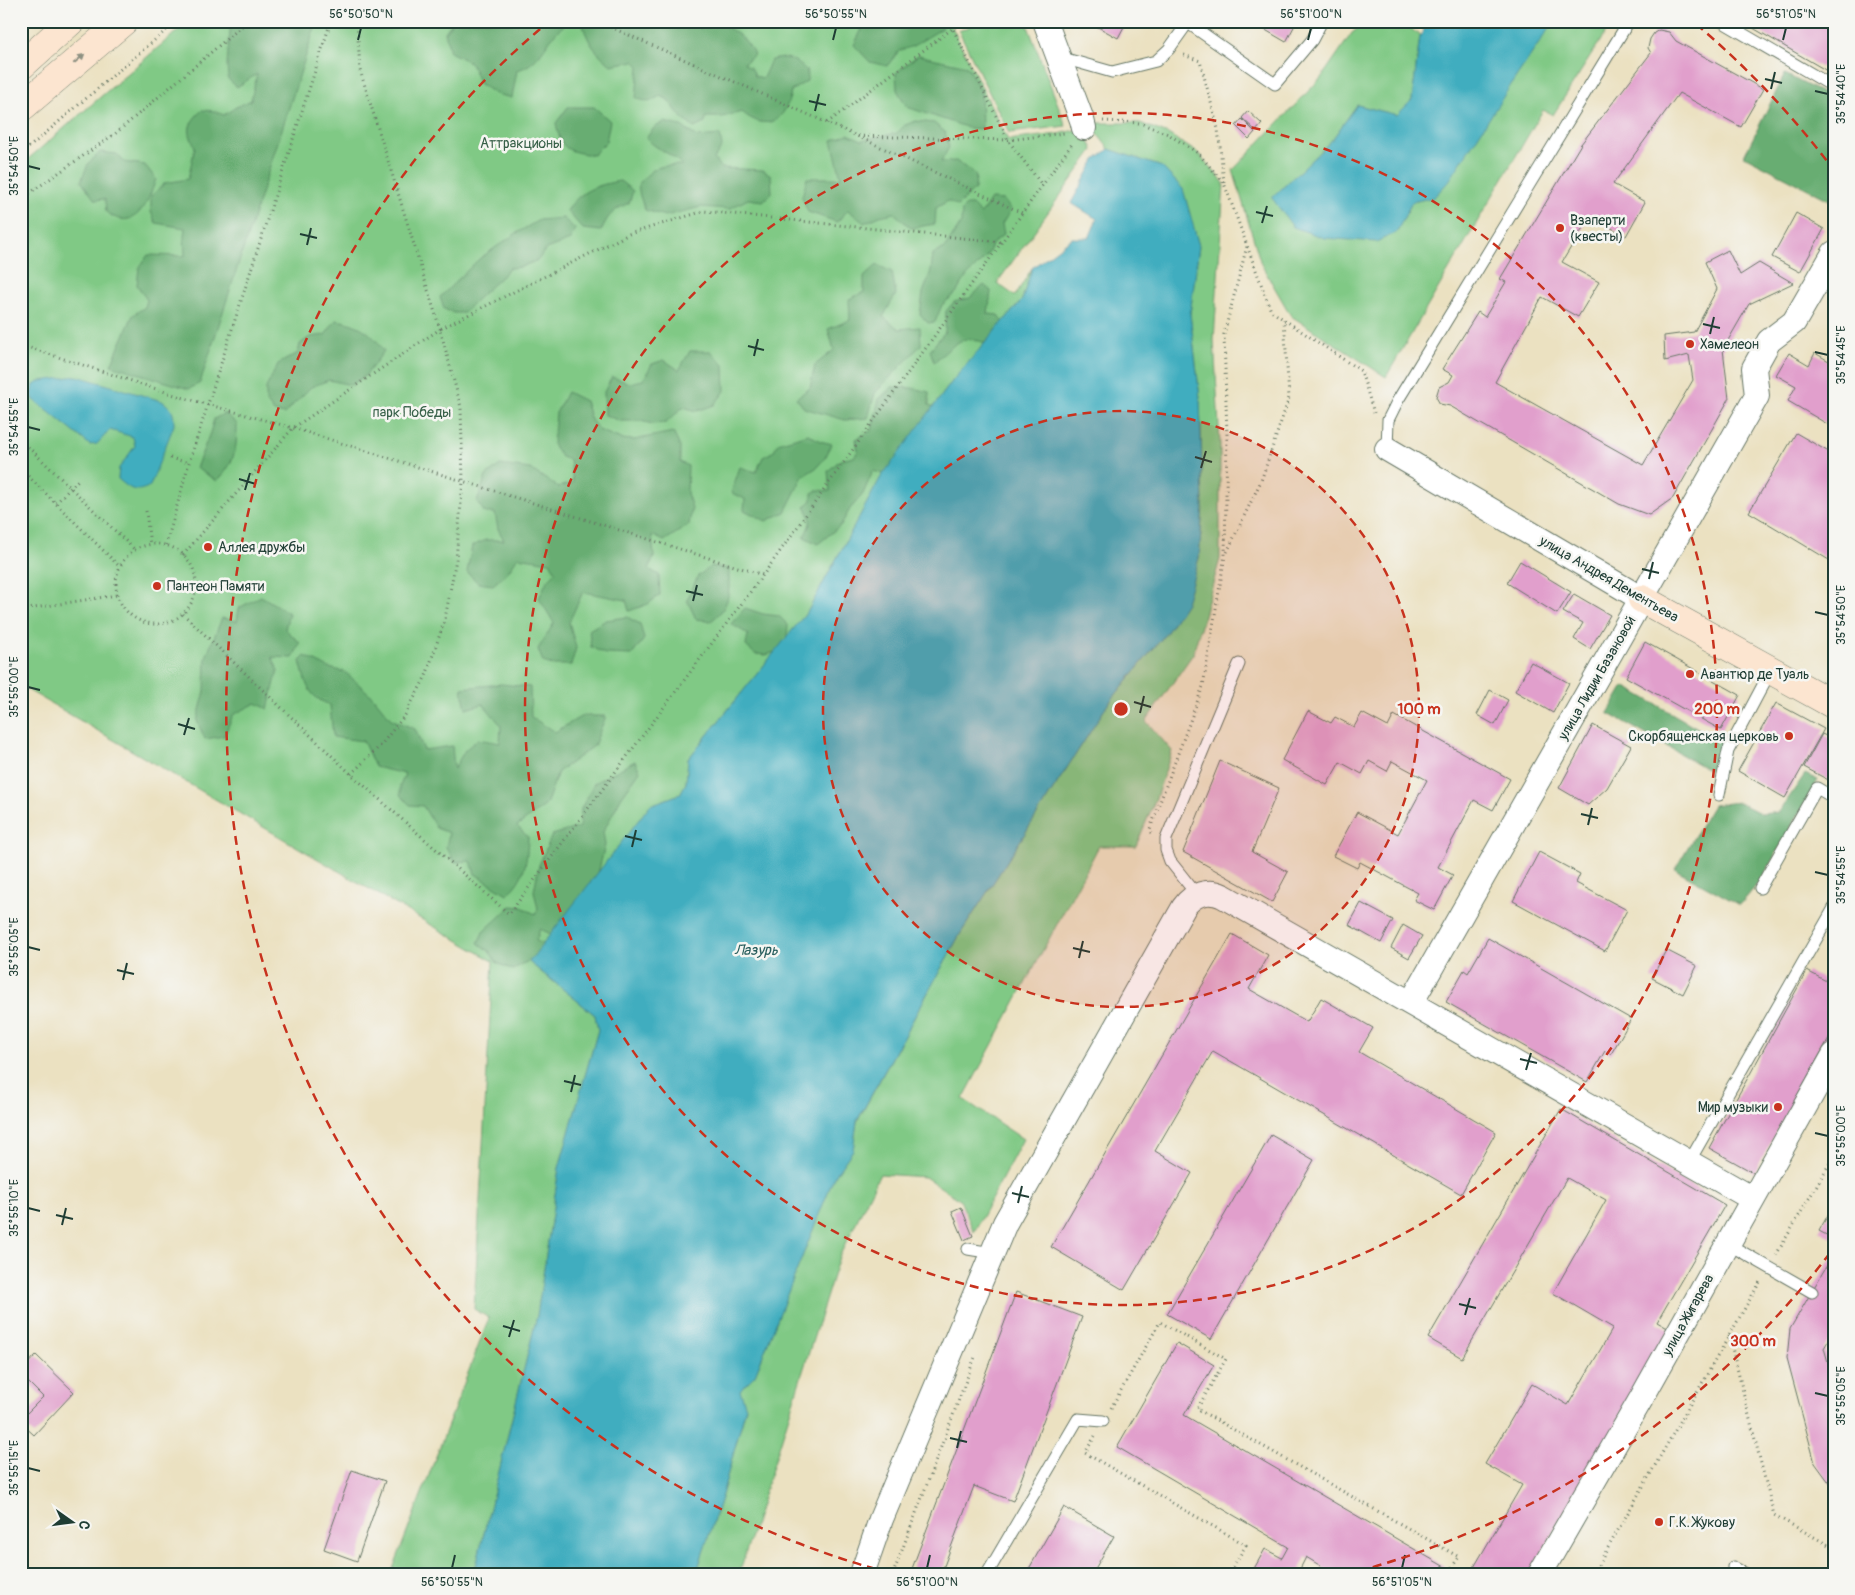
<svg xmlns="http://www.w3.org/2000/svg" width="1855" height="1595" font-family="Pangolin,sans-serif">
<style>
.green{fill:#80c985;stroke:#50835c}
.forest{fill:#68ad72;stroke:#447553}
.water{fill:#40adbf;stroke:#30757a}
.building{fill:#e19fcc}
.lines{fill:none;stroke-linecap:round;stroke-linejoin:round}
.lane-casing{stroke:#667665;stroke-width:13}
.street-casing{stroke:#667665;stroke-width:26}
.secondary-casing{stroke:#667665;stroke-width:29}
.path{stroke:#667665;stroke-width:3;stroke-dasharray:1 4;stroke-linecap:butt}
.lane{stroke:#fff;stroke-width:11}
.street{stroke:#fff;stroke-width:24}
.secondary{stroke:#fce5d0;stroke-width:28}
.oneway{fill:#8e9182}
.ticks{fill:none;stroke:#1f3d34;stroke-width:2}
.ring{fill:none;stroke:#c8321e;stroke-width:2.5;stroke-dasharray:9 6}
.poi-dot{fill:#c8321e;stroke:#f6f6f2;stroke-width:2}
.labels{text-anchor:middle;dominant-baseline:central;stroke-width:5;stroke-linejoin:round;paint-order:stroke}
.park-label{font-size:14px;fill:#376048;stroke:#f6f6f2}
.poi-label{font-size:14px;fill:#1f3d34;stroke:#f6f6f2;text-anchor:start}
.street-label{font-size:14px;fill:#1f3d34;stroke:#f6f6f2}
.water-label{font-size:15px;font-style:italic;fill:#295f5e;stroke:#f6f6f2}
.centre{fill:#c8321e;stroke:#f6f6f2;stroke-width:2.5}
.ring-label{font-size:15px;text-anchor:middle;font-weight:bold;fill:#c8321e;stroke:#f6f6f2;stroke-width:5;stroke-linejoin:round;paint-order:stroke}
.neatline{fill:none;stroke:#1f3d34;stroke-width:2}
.ticks-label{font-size:12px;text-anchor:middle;fill:#1f3d34}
</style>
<rect width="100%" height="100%" fill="#f6f6f2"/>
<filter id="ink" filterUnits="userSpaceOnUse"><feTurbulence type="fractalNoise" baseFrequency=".02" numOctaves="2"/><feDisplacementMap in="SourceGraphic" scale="10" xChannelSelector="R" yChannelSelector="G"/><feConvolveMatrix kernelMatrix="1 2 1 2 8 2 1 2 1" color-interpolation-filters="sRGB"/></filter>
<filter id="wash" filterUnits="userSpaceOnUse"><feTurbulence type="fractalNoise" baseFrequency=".0096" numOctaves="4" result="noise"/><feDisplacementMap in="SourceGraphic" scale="20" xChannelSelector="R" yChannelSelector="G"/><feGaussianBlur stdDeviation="1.12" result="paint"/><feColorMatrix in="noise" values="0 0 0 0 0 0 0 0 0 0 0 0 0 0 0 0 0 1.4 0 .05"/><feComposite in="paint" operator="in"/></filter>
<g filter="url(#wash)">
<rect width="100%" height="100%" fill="#ebe1c1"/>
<path class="green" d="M189,21h760l59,119 50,-6 26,-6 9,22 -96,133 18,13 17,-28 -10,32 -68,79 -73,98 -73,134 -120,148 -2,24 -6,11 -30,12 -121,156 66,53 3,15 -39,138 -22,148 -63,258h-83l98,-256 -15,-9 19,-348 -472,-275v-521z
M982,21h44l40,105 -57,7 -50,-102z
M1367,21h35l18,15 -8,64 -15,15 -40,-10 -26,36 -59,57 124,35 16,-31 22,-5 120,-176h59l-60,94 -10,-5 -157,267 -95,-61 -30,-52 -28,-94 88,-92 31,-45z
M1089,123h51l28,11 30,19 26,30 -10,157 6,104v115l-27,95 -47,67 26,30 -16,47 -20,48h-37l-136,253 60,40 -49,93 -14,-32 -35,-23 -45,-3 -41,83 -100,317h-43l26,-79 24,-87 -6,-18 15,-15 79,-198 19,-27 4,-28 102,-186 149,-232 59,-72 32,-74 4,-52 -3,-108 -10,-84 9,-68 -17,-57 -20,-22 -53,-18z"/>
<path class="forest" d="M231,21h86l-117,362 -11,6 -78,-24 22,-50 12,-8 2,-7 -10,-15 2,-17 9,-13 37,1 -1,-19 1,-9 -29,-5 -5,-11v-16l14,-13 23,-4 7,-32c-9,-18 -7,-23 7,-37l12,1 10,4 12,-8 15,-7 6,-26 -20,13 -9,-8 -1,-15z
M453,21h115c-4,5 -10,9 -14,14 -12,15 -17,30 -37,35l-5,28 -16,-4 -16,-10 -9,-21 -21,-11 -5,-20z
M589,21h108l3,8c16,-16 49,9 54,26l-10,8 8,6 3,7 8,2 8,-18c18,-4 22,-2 36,11v10l-16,10c-5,30 -24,42 -49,21l-20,5h-16l-1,6 -11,5 -12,-10 -15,-19 -7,-3c-9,6 -15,6 -24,2l3,-32 -5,-5 -23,4c-15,-13 -21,-19 -28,-39z
M858,21h84l-1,8 -28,17 -14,5 -12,15 -17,-4 -16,-17 8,-16z
M918,55l49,11 14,25 1,38 -13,-1 -62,-21 -10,-17 -1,-17z
M1785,74l49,25 -1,103 -89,-46z
M568,107h26l16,14 -4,21 -13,13c-27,-4 -32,-5 -37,-32z
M916,121l18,2 11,9 4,15 -8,15 15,-1 20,14 -1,14 -17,17 -10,-5 -12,7 -1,16 -24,4 -17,-15 -14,3 -16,7 -16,-13 -11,12 -29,-10 -6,-15 5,-19h34l-9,-38 16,-6 14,6 35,-7 8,-8z
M664,122l17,4 16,11 23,-2 2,12 -8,12 7,9 42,2 8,5 1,18 -9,8 -15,-2 -19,10 -28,-2 -36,9 -20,-6 -5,-14 -2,-11c16,-20 21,-19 44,-20 -12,-13 -24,-14 -36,-27l8,-10z
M100,152l17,2 7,8 21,3 11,14c-8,24 -21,55 -50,33l-1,-13 -10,1 -14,-19 7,-17z
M620,181l13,10 -4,12c-16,7 -21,12 -28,28l-18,-2 -16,-18c13,-21 30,-26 53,-30z
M991,199l13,1 7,10 -9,14 2,10 -11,9 -6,13 -20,20 -11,17 -14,12 -7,17 -7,1 -8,-9 3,-21 8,-22 2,-17 12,-6 16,-25 1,-13 4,-5h6l9,9z
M563,218l12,11 -5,11 -24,9 -8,11 -17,7 -11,1c-15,16 -32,28 -46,45h-10l-10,-4 -4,-12 39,-38 36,-25 24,-14z
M877,265l15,7 4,22 -13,23 16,12 21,-2 1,18 -46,48 -7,25 -23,2 -41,-12 -8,-10 14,-10 5,-23 19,-15 -6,-21 22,-9 -1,-21 15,-7v-15z
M984,285l7,6 -3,23 10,1 8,11 -13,19c-7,-2 -19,-6 -25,-6 -11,0 -25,16 -34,23l-4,-12 15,-18 1,-21 8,-9 16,-4z
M336,320c23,4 35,11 48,31l-18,24 -15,10 -22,-5 -18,7 -27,27 -10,-2 -8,-11v-13l12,-24 20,-11 2,-9 10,-7 15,-2z
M690,351h21l13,14 1,26 -11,14 -17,6 -14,-4 -17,16 -14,1 -11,-3h-21l-15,-6 -1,-23 8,-15 18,6 13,-3 9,-16 12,-4 15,10z
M892,387l20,1 17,4v13l11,6 -49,65 -18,-5 -10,23 -13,15 -9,16 -23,19 -14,-7c6,-13 10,-17 1,-30l7,-7v-7l6,-3 12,1 -2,-20 12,-11 14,-3 4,-6 -2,-12 16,-9 7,-31z
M567,392l18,9 6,19 8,10 22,9 13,1 39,-8 7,15v15l8,4 -1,27 5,15 -3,17 -25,16 -12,-6 2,22 -5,12 10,6 1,20 -12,9 -19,7 -3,-11 -43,-8 -14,30 7,26 -5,17h-19l-9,-3 -5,-13 16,-26 -15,-25 8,-17 9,-9 -6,-10 -32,-5 -11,16 -14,12 -15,-2 -11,-11 5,-26 14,-6h18l-6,-11 -3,-16h-10l-8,-11 9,-26 14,-11 30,4 28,18 15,-4 -3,-23 -9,-3 -8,-13 3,-31z
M225,413l12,11c0,23 -2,40 -20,57l-21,-13 14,-35 4,-14z
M808,434l12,7 12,3 -7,14 -9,10 -13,8 -18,36 -19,9 -22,-11 1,-11 -14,-6 9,-26 16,5 7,-15 10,-5 5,-9z
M711,566l18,3c0,24 2,37 -18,52l-15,-2 -9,-19 11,-24z
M261,596l28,17 -4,16 15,14 -7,15 -21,-1 6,13 -10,39 -12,-6 -23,12 -9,21 -19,3 -8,-18 8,-30 1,-34 16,-39 15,3 2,-13z
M745,608l18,6 16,2 9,9 -2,23 -20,7 -11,-1 -9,-8 2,-12 -17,-10z
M627,617l13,7 4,15 -12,16 -27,-1 -14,-7 -2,-17 17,-10z
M305,656l24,12 16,4 28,25 18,22 24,10 9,21 28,-4 2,23 11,-19 13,-11 22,4 1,-18 -18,-21 -17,5 -4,-21 39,-4 29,3 1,30 24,15 27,-16h24l-12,30 -36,26 -12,33 -29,21 11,11c-1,23 -2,41 -21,57l-32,-20 -4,-13 -16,1 -9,-15 3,-14 -13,-5 -13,-22 -13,-1 -10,-10v-9l5,-12 -30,-7 -12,-26 -30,-4 -3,-32c-23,-9 -24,-21 -30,-44z
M1624,686l105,60 -15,27 -106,-60z
M635,761l5,10 -19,27 -18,34 2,13 -10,41 -40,50 -15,-7 -4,12 11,4 -13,14 -12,5 -9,6 -16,-7 -8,-12 -11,-8 5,-11 28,-26 11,1 13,7 3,-5 -4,-18 5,-26 13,-30 28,-8 1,-18 13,-26z
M1805,774l13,6 -57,100 -21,25 -65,-36 38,-64 25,-3 24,12 17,-2z"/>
<path class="water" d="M1429,21h125l-38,56 -67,104 -15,16 -22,5 -16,31 -20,9 -52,-4 -31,-11 -21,-29 59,-57 26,-36 40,10 15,-15 8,-64z
M1109,149l53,18 21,22 16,57 -9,68 10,84 3,108 -4,52 -13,45 -19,29 -59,72 -149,232 -102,185 -4,29 -19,27 -79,198 -15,15 6,17 -24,88 -26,79h-222l63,-258 22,-148 39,-138 -3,-15 -66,-53 121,-157 30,-11 6,-11 2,-24 120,-148 73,-134 73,-98 68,-79 10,-32 40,-30h17l8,-19 -26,-16 24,-43z
M77,376l85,25c10,7 12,11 12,24l-24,61c-15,8 -20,3 -32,-7l1,-11 16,-22 -2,-9 -23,-7 -13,14 -7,1 -56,-45 -3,-7 3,-8 7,-4z"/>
<g id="blocks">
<path class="building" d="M1087,21h40l-9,17z
M1250,21h47l-11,21z
M1741,21h93v54z
M1659,30l10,2 7,9 87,48 -22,38 -62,-34 -66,91 32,18 -19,34 -36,-20 -28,46 37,20 -21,35 -36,-20 -47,85 148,83 50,-85 -4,-25 -24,6 -1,-25 30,-4 23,-43 -12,-27 23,-12 12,25 19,-12 34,20 -44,21 -26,45 6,50 -56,99 -24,17 -30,-11 -169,-98 -10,-2 -4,-7 3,-10 10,-5 4,-7 -11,-6 36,-57 7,5 21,-35 -6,-3 81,-135 70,-91 -3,-5 2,-9 4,-6z
M1248,111l14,13 -6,7 -14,-13z
M1242,119l13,13 -6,7 -13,-13z
M1796,213l28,16 -24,43 -28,-15z
M1789,353l20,12 6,-12 19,11v64l-46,-27 8,-15 -20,-11z
M1796,433l38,22v108l-85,-51z
M1520,561l51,31 -14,22 -50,-31z
M1574,594l36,21 -20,34 -16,-10 9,-16 -20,-11z
M1645,642l95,53 -19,35 -95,-53z
M1531,662l38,21 -16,30 -38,-22z
M1490,690l18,10 -13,25 -18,-10z
M1776,703l48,26 -39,69 -47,-27z
M1308,711l23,12 4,-6 19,10 8,-14 26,14 6,-12 116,64 -17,31 -19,-10 -36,67 15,8 -19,35 -20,-10 4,-7 -58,-31 -3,6 -24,-12 24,-44 41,22 29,-54 -35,-19 -5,10 -18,-10 -7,13 -22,-12 -13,23 -45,-25z
M1593,725l38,21 -24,42 -19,17 -29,-17z
M1822,734l12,6v43l-30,-16z
M1220,761l59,27 -27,64 36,20 -16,30 -89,-50z
M1539,852l41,22 -4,9 51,27 -22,41 -92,-50z
M1361,903l32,17 -12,23 -32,-18z
M1403,925l19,11 -13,22 -18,-10z
M1232,934l36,21 -19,34 58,33 14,-24 52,30 -14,24 137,80 -35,62 -248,-143 -58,100 37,22 -68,117 -73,-43z
M1488,938l143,81 -20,35 -6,-3 -18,31 -141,-80 18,-32 4,3z
M1666,950l31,16 -14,28 -31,-16z
M1807,971l27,14v44l-80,144 -45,-25z
M1561,1109l164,96 -68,117 14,8 -141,244h-60l52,-89 -37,-21 47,-80 36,21 45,-77 -60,-35 53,-93 -39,-22 -105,180 -34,-20z
M1271,1135l43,25 -103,179 -44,-25z
M1834,1204v35l-15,-8z
M961,1207l12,29 -9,4 -12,-29z
M1834,1253v78l-10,17 10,35v106l-19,-26 -28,-105 3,-29z
M1016,1292l66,25 -69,184 -39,-15 -33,88h-31z
M1177,1343l37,22 -30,50 273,159h-123l-28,-17 -6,12 9,5h-58l14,-25 17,9 6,-11 -171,-100z
M36,1355l38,37 -40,43 -13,-12v-4l22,-22 -22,-22v-4z
M352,1470l33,11 -28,80 -33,-12z
M1064,1507l50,29 -22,38h-66z"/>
</g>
</g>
<g filter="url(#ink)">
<use href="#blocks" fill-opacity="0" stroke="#667665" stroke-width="1"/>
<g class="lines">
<defs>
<path id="lane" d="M1721,21l113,66
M1188,23l87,61 37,-44 10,-19
M1059,57l53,15 44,-11 13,-12 20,-28
M1387,449l1,-29 10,-20 231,-379
M1719,795l9,-44 43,-81
M1760,888l57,-100 17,10
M1197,895l-27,-34 -4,-11v-11l73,-175
M1689,1162l145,-254
M1728,1244l84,48
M968,1249l24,4
M1733,1567l13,7
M987,1574l91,-155 25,2"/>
<path id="street" d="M1045,21l37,99 2,8
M1387,449l255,150
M1411,1003l346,-607 -3,-28 15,-27 25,-19 40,-69
M862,1574l19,-55 124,-296 179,-316c9,-13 24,-18 39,-11l530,303
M1540,1574l101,-175 193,-344"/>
<path id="secondary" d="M21,66l50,-45
M21,108l103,-87
M1642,599l192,106"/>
</defs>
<use href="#lane" class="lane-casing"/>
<use href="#street" class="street-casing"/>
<use href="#secondary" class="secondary-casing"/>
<path class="path" d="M597,21l260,115 165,77
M949,21l59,119 34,45
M1184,55l16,6 18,68 6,53
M1103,121l37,2 28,11 30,19 26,30 47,128 90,60 13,42
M827,123l126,-95 15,-7
M858,136l150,4 56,-7
M21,154l156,-133
M21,199l95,-66 132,-112
M21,345l160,52 112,31 470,147
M21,440l114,110
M170,458l19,5
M21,469l99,98
M56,503l23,-24
M146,511l4,34
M116 584a40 40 0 1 1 80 0a40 40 0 1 1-80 0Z
M166,545l23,-82 142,-442
M1227,552l34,-71 28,-83 -5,-79
M183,555l110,-127 147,-99 -80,-259 -3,-49
M21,610l96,-15
M183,614l168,160 158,140 254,-339 309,-431
M351,774l29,-28 25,-31 21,-39 19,-57 11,-60 7,-78 -2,-74 -21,-78 189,-95 75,-23 297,31
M1152,833l-2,-4 53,-143 22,-131 2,-120 -3,-101 23,-88
M1776,1255l58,-99
M1729,1336l45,179 60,33
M1111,1408l49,-86 66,37 -29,50 262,148 -9,13
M1095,1436l-10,17 161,92 -17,29
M893,1574l82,-217
M1593,1574l168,-294"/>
<use href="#lane" class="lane"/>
<use href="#street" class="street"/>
<use href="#secondary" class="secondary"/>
</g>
<defs><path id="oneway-solid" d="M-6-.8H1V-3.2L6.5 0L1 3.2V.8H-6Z" transform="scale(1.25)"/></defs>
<use class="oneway" href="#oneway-solid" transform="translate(79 59) rotate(-40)"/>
</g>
<path class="ticks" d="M358,40l3,-12M833,40l3,-12M1308,40l3,-12M1783,40l3,-12M1765,79l17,4M1771,89l4,-17M1815,91l13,3M809,101l17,4M815,111l4,-17M28,166l12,3M1256,212l17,4M1262,223l5,-17M300,234l17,4M307,245l4,-17M1703,324l17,4M1710,334l4,-17M748,346l16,4M1815,352l13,3M754,356l4,-17M28,427l12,3M1195,457l17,5M1201,468l5,-17M239,479l17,5M245,490l5,-17M1642,569l17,4M1649,579l4,-17M686,591l17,4M693,601l4,-16M1815,612l13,3M28,687l12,3M1134,702l17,5M1140,713l4,-17M178,724l17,5M184,735l5,-17M1581,814l17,4M1588,825l4,-17M625,836l17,4M632,847l4,-17M1815,872l13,3M28,947l12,3M1073,948l17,4M1079,958l4,-17M117,970l17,4M123,980l4,-17M1520,1059l17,4M1526,1070l5,-17M564,1081l17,4M571,1092l4,-17M1815,1133l13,3M1012,1193l17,4M1018,1203l4,-17M28,1208l12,3M56,1215l17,4M62,1225l4,-17M1459,1304l17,4M1465,1315l5,-17M503,1326l17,5M509,1337l5,-17M1815,1393l13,3M950,1438l17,4M957,1448l4,-17M28,1468l12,3M452,1568l3,-13M927,1568l3,-13M1402,1568l3,-13"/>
<circle cx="1121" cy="709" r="298" fill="#c8321e" fill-opacity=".12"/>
<g class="ring">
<circle cx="1121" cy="709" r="298"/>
<circle cx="1121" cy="709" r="596"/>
<path d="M1830 1253A894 894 0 0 1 1352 1573M890 1573A894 894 0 0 1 546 24M1696 24A894 894 0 0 1 1830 165"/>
</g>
<g class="poi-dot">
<circle cx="1560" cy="228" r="5"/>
<circle cx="1690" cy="344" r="5"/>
<circle cx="208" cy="547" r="5"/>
<circle cx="157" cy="586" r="5"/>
<circle cx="1690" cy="674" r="5"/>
<circle cx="1789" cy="736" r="5"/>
<circle cx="1778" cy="1107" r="5"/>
<circle cx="1659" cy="1522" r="5"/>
</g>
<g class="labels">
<g class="park-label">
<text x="521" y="143">Аттракционы</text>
<text x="412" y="412">парк Победы</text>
</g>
<g class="poi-label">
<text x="1570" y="220">Взаперти<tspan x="1570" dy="16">(квесты)</tspan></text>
<text x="1700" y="344">Хамелеон</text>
<text x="218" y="547">Аллея дружбы</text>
<text x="167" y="586">Пантеон Памяти</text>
<text x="1700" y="674">Авантюр де Туаль</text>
<text x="1779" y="736" text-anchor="end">Скорбященская церковь</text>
<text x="1768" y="1107" text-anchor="end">Мир музыки</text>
<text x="1669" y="1522">Г.К. Жукову</text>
</g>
<g class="street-label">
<text transform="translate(1609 579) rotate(30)">улица Андрея Дементьева</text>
<text transform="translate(1597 678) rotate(-60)">улица Лидии Базановой</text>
<text transform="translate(1688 1315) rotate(-61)">улица Жигарева</text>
</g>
<g class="water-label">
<text x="756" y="950">Лазурь</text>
</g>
</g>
<circle cx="1121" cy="709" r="8" class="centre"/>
<g class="ring-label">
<text x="1419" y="714">100 m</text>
<text x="1717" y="714">200 m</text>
<text x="1753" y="1346">300 m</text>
</g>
<rect width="1855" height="1595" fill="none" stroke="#f6f6f2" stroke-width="55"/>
<g transform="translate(72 1522) rotate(104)" stroke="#f6f6f2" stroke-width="4" paint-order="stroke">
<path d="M0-4L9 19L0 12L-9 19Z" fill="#1f3d34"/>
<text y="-8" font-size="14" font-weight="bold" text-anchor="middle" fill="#1f3d34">С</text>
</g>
<rect x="28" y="28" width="1800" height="1540" class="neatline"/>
<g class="ticks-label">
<text x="361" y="18">56°50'50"N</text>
<text x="836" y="18">56°50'55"N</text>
<text x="1311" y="18">56°51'00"N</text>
<text x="1786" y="18">56°51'05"N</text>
<text transform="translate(1841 94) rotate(-90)" y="4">35°54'40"E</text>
<text transform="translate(14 166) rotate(-90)" y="4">35°54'50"E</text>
<text transform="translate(1841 355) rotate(-90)" y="4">35°54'45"E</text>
<text transform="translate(14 427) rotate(-90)" y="4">35°54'55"E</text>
<text transform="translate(1841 615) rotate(-90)" y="4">35°54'50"E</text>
<text transform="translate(14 687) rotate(-90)" y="4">35°55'00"E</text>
<text transform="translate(1841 875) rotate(-90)" y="4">35°54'55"E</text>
<text transform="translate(14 947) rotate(-90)" y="4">35°55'05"E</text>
<text transform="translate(1841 1136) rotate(-90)" y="4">35°55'00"E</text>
<text transform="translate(14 1208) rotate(-90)" y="4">35°55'10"E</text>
<text transform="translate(1841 1396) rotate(-90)" y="4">35°55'05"E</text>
<text transform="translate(14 1468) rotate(-90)" y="4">35°55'15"E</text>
<text x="452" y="1586">56°50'55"N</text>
<text x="927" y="1586">56°51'00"N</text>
<text x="1402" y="1586">56°51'05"N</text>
</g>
</svg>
